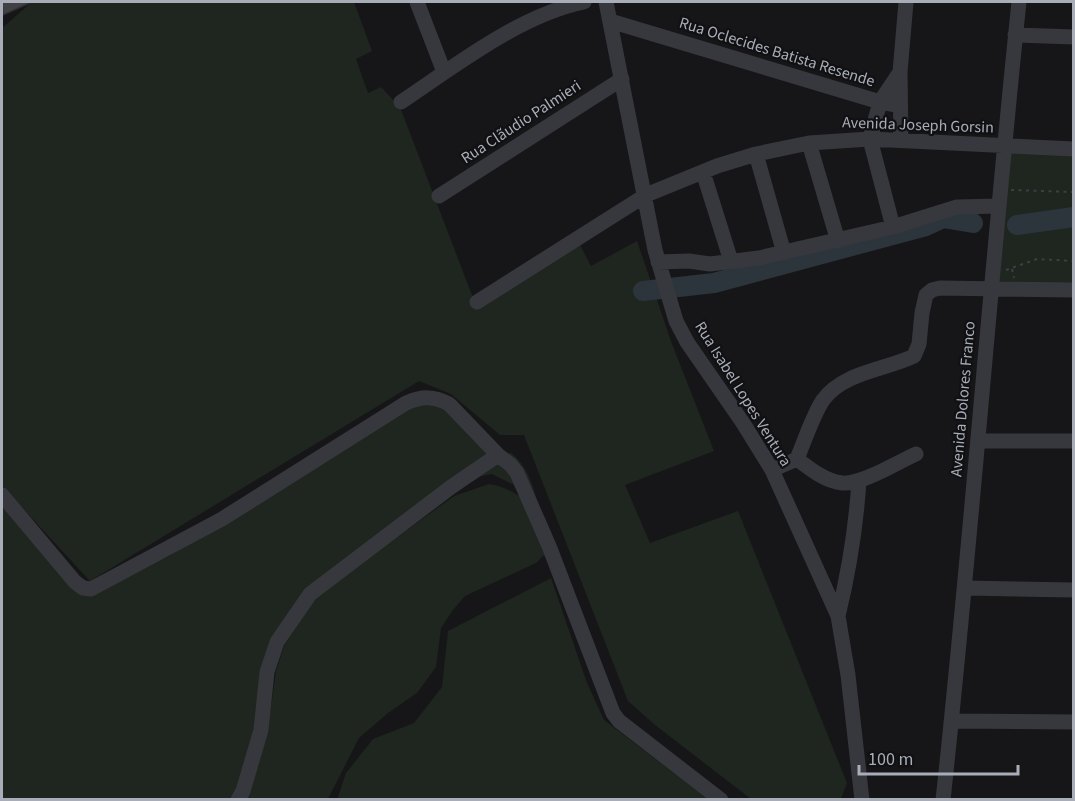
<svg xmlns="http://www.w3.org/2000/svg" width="1075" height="801" font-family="'Source Sans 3',sans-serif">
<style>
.green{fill:#1e261f}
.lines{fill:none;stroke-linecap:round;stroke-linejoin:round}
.river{stroke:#2c353c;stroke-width:20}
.building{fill:#404145;stroke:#303034;stroke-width:1.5}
.path{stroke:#3d3f44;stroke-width:2;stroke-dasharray:3 4.5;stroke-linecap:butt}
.minor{stroke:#37383d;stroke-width:15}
.labels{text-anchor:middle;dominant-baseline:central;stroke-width:4.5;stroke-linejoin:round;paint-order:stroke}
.street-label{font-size:16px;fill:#a8adb8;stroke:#111113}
</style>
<rect width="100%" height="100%" fill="#161618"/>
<path class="green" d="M32,2h322l18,49 -16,8 12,34 13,-6 19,20 75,196 104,-60 12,23 46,-25 35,103 42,107 -89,34 25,58 88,-32 109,272 -6,16h-90l-96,-74 -27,-24 -104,-266h-24l-49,-41 -32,-13 -329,200 -88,-95v-458z
M1010,152l63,1v134l-78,-1z
M439,403l59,44 -189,141 -35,50 -19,90 -18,63 -6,8h-229v-293l76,87 11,3 80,-40 235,-146 13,-6z
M511,453c16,13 21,29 26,48l-19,-14 -26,-13 -26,5 33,-24z
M489,484c21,3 35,15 51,28l5,42 -9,9 -71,33 -12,14 -12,18 -5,39 -19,26 -29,20 -29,25 -31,61 -84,1 24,-72 8,-57 8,-25 32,-50 138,-100z
M551,578l36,105 17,37 104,79 -371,1 9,-27 27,-34 41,-16 28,-36 6,-56z"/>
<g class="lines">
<path class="river" d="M1017,225l57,-8
M643,291l71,-8 212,-57 17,-8 30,5"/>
</g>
<path class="building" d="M2,2h30l-29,13z"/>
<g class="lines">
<path class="path" d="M1011,190l63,2
M1012,269l2,9
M1006,270l31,-11 37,2"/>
<path class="minor" d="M417,2l27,70
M606,2l49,248 21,71 11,21 56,81 29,47 66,146 10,59 14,125
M610,21l270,81 20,4
M1015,35l59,2
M401,102c54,-36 119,-87 183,-100
M901,140l-1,-68 6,-70
M809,143l29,98
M756,154l28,99
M703,172l28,89
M439,196l183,-117
M893,227l-23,-88 10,-37 20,-30
M658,262l31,-1 21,3 49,-6 134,-31 64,-20 41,-1
M477,302l169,-107 71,-29 39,-12 53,-11 61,-4 204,10
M979,441h95
M797,459c13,10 28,22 45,24 19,2 56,-21 74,-29
M772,470l25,-11c7,-17 16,-44 26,-59 20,-28 62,-30 91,-44l5,-12 3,-31 4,-18 6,-5 8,-2 134,2
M2,495l73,87 8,6 8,1 131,-70 184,-116c16,-7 28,-7 43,1l49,51 13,10 6,8 32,73 64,167 6,8 102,79
M965,588l109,2
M838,616c11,-45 18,-89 21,-135
M951,721l123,1
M238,800l5,-9 18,-61 6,-58 10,-30 33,-48 141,-107 47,-32
M943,800c29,-266 48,-533 76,-798"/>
</g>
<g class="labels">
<g class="street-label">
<text transform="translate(777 52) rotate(17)">Rua Oclecides Batista Resende</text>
<text transform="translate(521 122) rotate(-33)">Rua Clãudio Palmieri</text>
<text transform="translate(918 125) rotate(2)">Avenida Joseph Gorsin</text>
<text transform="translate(743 394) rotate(58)">Rua Isabel Lopes Ventura</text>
<text transform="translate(963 399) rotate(-85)">Avenida Dolores Franco</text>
</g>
</g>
<rect width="1075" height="801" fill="none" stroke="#a8adb8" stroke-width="6"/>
<path d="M859 765v9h159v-9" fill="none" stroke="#a8adb8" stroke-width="3"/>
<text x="868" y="765" font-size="18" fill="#a8adb8" stroke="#111113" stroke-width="4.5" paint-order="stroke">100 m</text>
</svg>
